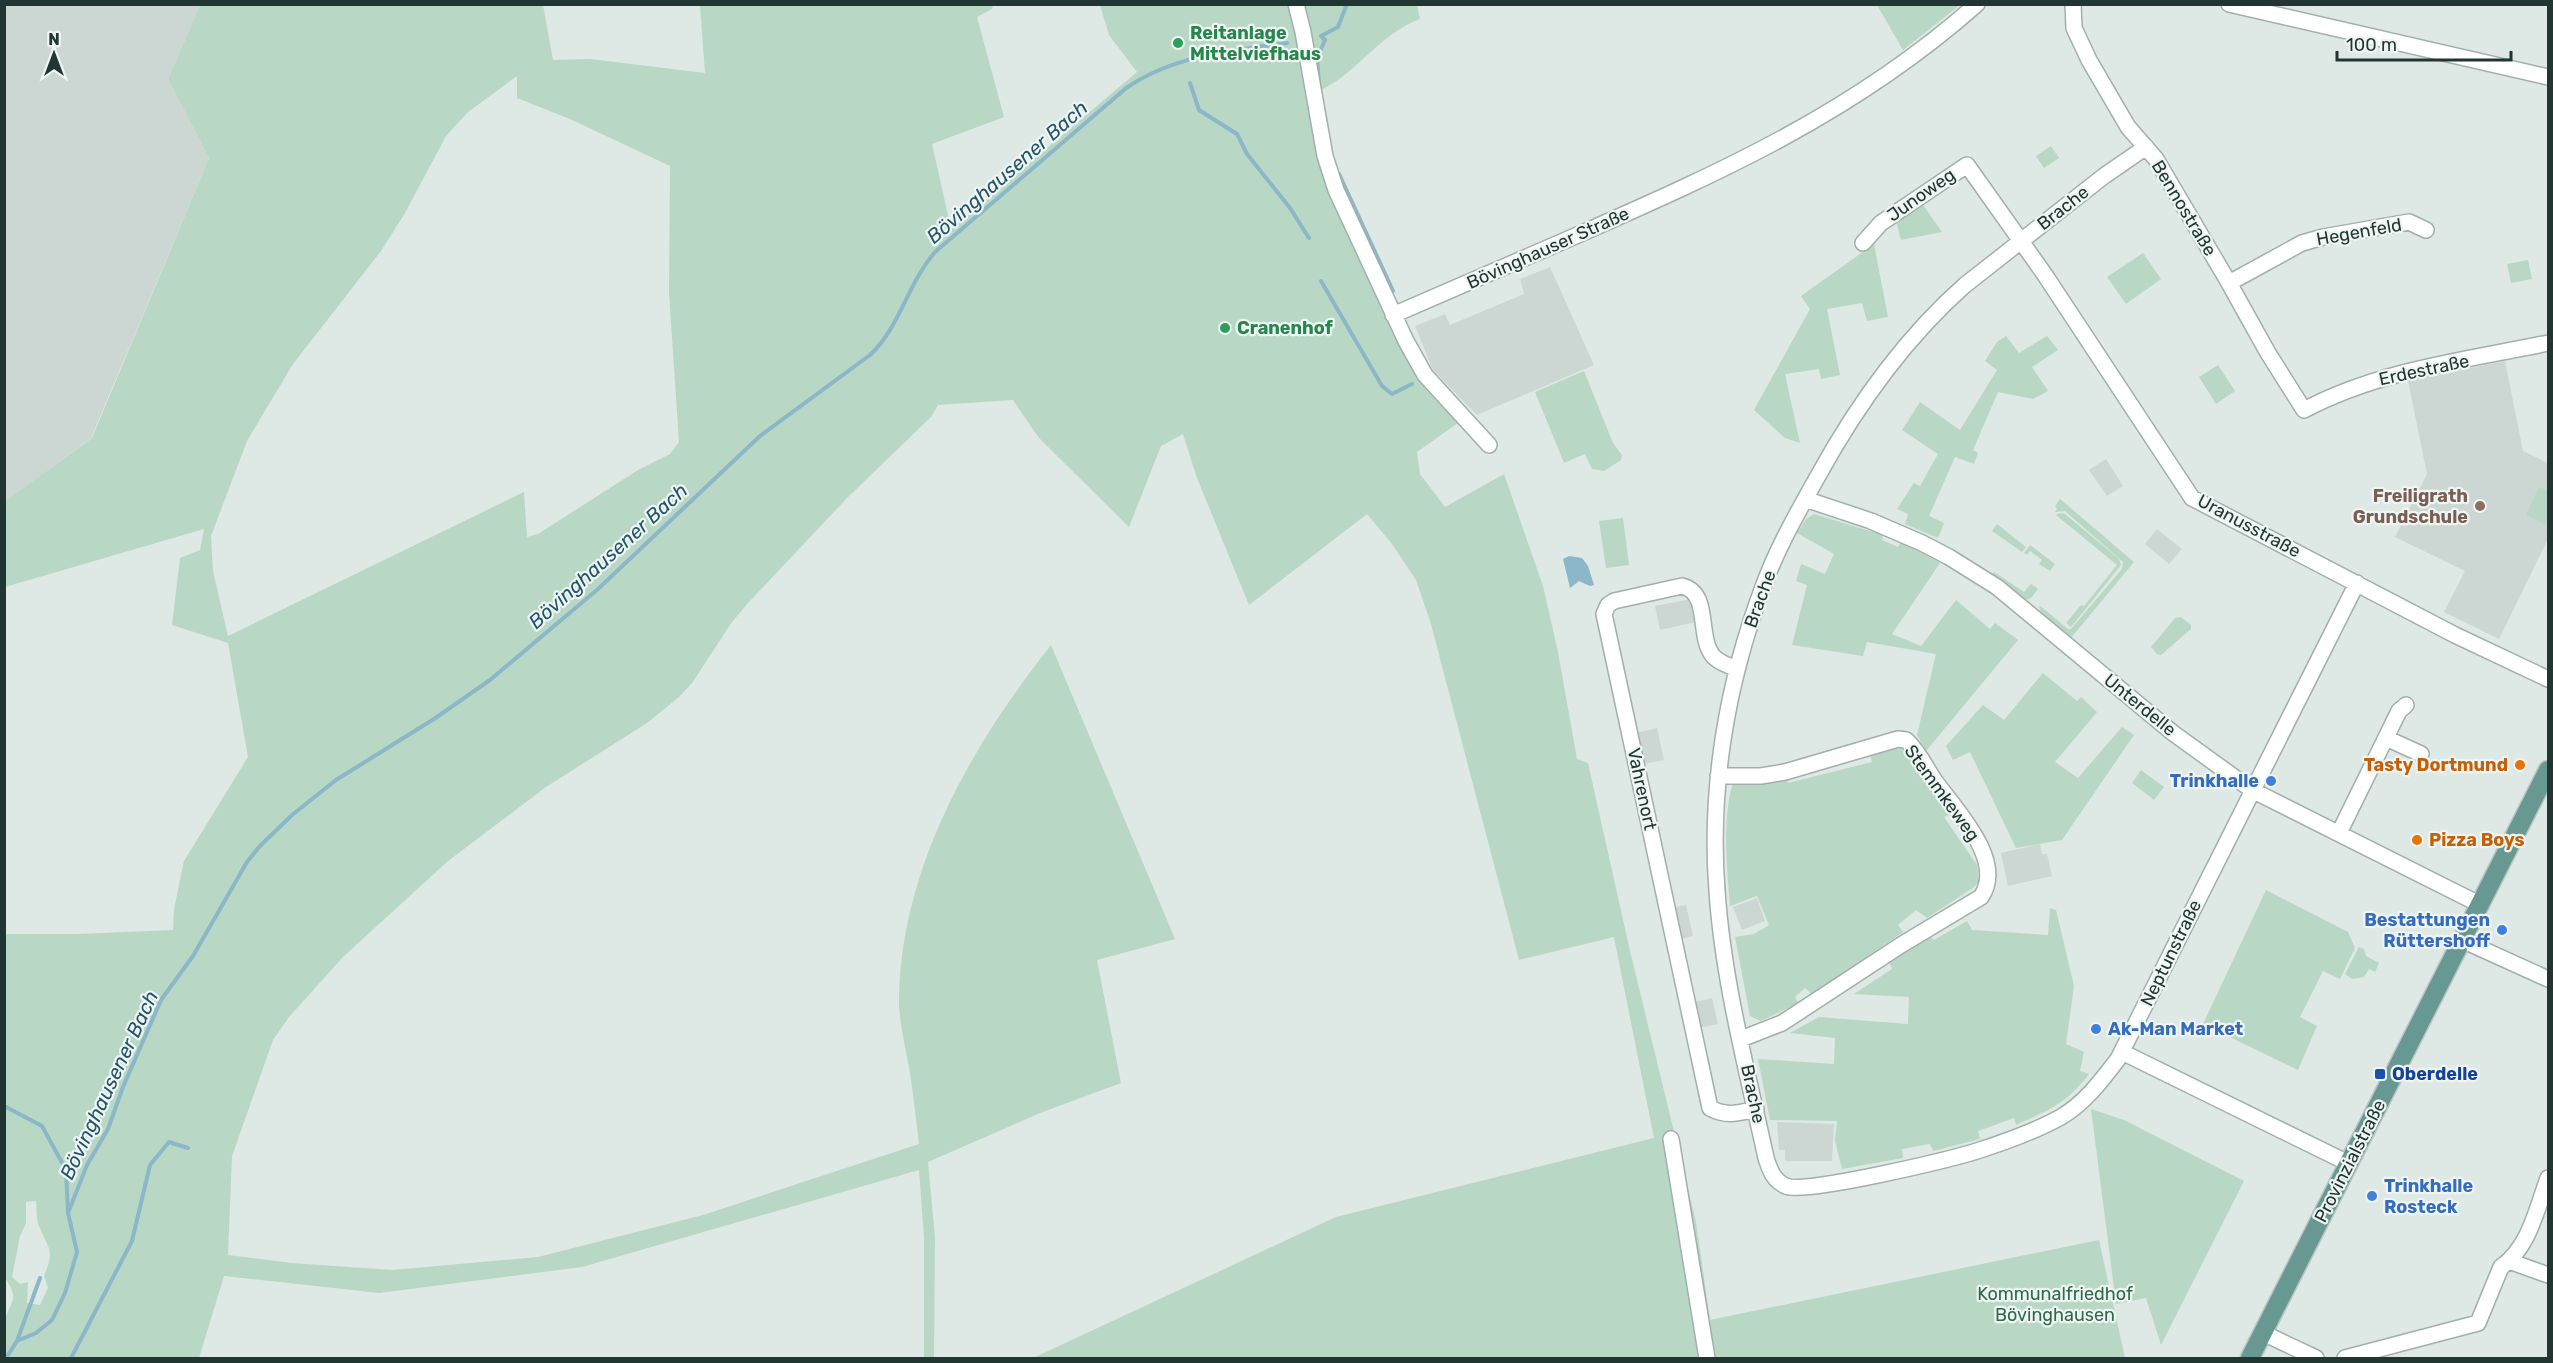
<svg xmlns="http://www.w3.org/2000/svg" width="2553" height="1363" font-family="Rubik,sans-serif">
<style>
.built{fill:#ccd7d4}
.green{fill:#b9d7c5;fill-rule:evenodd}
.water{fill:#8bb7c8}
.lines{fill:none;stroke-linecap:round;stroke-linejoin:round}
.stream{stroke:#8bb7c8;stroke-width:4}
.minor-casing{stroke:#a2afac;stroke-width:18}
.major-casing{stroke:#bcc3c2;stroke-width:21}
.minor{stroke:#fff;stroke-width:15}
.major{stroke:#679992;stroke-width:18}
.leisure-dot{fill:#2e9e5b;stroke:#eef5f2;stroke-width:2}
.education-dot{fill:#8d6e63;stroke:#eef5f2;stroke-width:2}
.food-dot{fill:#e8710a;stroke:#eef5f2;stroke-width:2}
.shop-dot{fill:#3f7fe0;stroke:#eef5f2;stroke-width:2}
.transit-dot{fill:#1a4fb4;stroke:#eef5f2;stroke-width:2}
.labels{text-anchor:middle;dominant-baseline:central;stroke-width:4.5;stroke-linejoin:round;paint-order:stroke}
.leisure-label{font-size:18px;font-weight:bold;fill:#27864d;stroke:#eef5f2;text-anchor:start}
.street-label{font-size:18px;fill:#213633;stroke:#eef5f2}
.education-label{font-size:18px;font-weight:bold;fill:#785e54;stroke:#eef5f2;text-anchor:end}
.food-label{font-size:18px;font-weight:bold;fill:#c56008;stroke:#eef5f2;text-anchor:end}
.shop-label{font-size:18px;font-weight:bold;fill:#366cbe;stroke:#eef5f2;text-anchor:end}
.transit-label{font-size:18px;font-weight:bold;fill:#164399;stroke:#eef5f2;text-anchor:start}
.park-label{font-size:18px;fill:#30684c;stroke:#eef5f2}
.water-label{font-size:20px;font-style:italic;fill:#23556a;stroke:#eef5f2}
</style>
<rect width="100%" height="100%" fill="#dee8e5"/>
<path class="built" d="M5,5h195l-32,74 41,79 -118,280 -86,64z
M1550,267l44,98 -117,50 -44,-45 -18,-44 30,-12 5,11 74,-31 -4,-15z
M2505,361l18,90 25,12v76l-49,100 -55,-27 21,-41 -70,-34 32,-63 -19,-93z
M2106,459l17,27 -16,10 -18,-26z
M2157,529l25,20 -13,15 -24,-20z
M1691,599l5,23 -36,8 -5,-24z
M1657,728l7,32 -21,4 -7,-31z
M2040,844l2,10h5l5,22 -44,10 -7,-33z
M1757,898l8,23 -23,9 -9,-23z
M1686,905l7,31 -15,4 -7,-32z
M1712,998l6,26 -21,4 -6,-25z
M1777,1122l57,2 -2,37h-47v-11h-6z"/>
<path class="green" d="M200,5h343l10,55 37,-1 115,14 -5,-68h293l-1,4 -15,8 27,100 -72,27 19,85 186,-157 -28,-37 -9,-30h317l3,14c-42,15 -70,63 -107,74l12,62 81,186 59,77 -48,34 3,22 25,33 59,-33 39,112 15,66 19,107 11,4 42,188 66,271 14,98 389,-80 26,118h-1092l303,-141 318,-79 -40,-201 -95,23 -88,-336 -15,-44 -24,-36 -25,-30 -118,91 -52,-127 -14,-44 -22,12 -32,81 -90,-89 -26,-38 -75,5 -7,12 -84,81 -99,105 -16,19 -40,61 -13,14 -32,26 -101,64 -98,74 -105,96 -54,60 -16,23 -41,116 -4,99 64,8 100,7 146,-13 165,-42 216,-71c-3,-26 -6,-52 -10,-77 -4,-21 -9,-42 -10,-63 0,-133 72,-258 152,-359l124,294 -78,21 24,123 -81,30 -112,49 7,75 -1,121h-10v-120l-5,-68 -337,97 -203,26 -155,-17 -25,82h-194c0,-11 -3,-27 0,-38 7,-23 15,-19 -1,-44l1,-342h74l94,-4 1,-21 10,-48 64,-104 -20,-114 -56,-18 8,-67 20,-8 4,-21 -199,58 -1,-85 88,-64 117,-280 -41,-79zM517,76v22l53,21 100,47 -1,126 10,150 -9,12 -32,16 -100,64 -11,3 -3,-45 -296,144 -15,-65 -2,-35 36,-95 46,-77 88,-113 24,-38 41,-77 22,-24zM36,1201c1,8 0,18 3,25 10,24 16,24 5,50l4,12 -8,17 -13,-2 1,-21 -8,2 -8,-7 8,-41 6,-13v-21z
M1877,5h83l-57,45z
M2051,146l8,12 -15,10 -8,-12z
M1920,201l22,31 -41,8 -6,-23z
M1874,244l14,73 -21,4 -5,-18 -35,6 13,66 -19,4 -2,-10 -34,5 15,69 -15,-5 -31,-28 56,-101 -9,-13z
M2143,253l18,26 -35,25 -19,-27z
M2528,260l4,19 -21,4 -4,-19z
M2006,336l13,17 28,-17 11,14 -26,17 16,24 -15,8 -35,-7 -25,58 5,3 -4,11 -19,-7 -26,59 15,7 -6,15 -33,-14 3,-10 -11,-5 17,-26 6,3 18,-32 -36,-24 18,-28 40,28 37,-60 -12,-9 12,-19z
M2218,365l17,26 -19,13 -17,-27z
M1584,371l29,72 9,12 -1,5 -17,11 -12,-2 -7,-15 -21,9 -29,-71z
M2539,487l9,4v26l-3,7 -19,-9z
M2060,499l74,63 -64,77 -30,-28 -1,-6 29,24h3l51,-60 1,-7 -58,-51 -10,1 2,-3 -2,-3z
M2060,513l5,1 54,45 2,6 -50,62 -5,-4 15,-18 3,1 33,-41 -61,-50z
M1814,514l69,21 -1,5 16,7 3,-5 39,21 -48,71 29,12 35,-46 34,29 5,-6 23,17 -92,111 -9,-16 19,-81 -69,-12 -4,14 -71,-11 15,-60 -11,-4 5,-17 24,10 9,-20 -37,-21 9,-14z
M1623,518l6,47 -23,3 -7,-47z
M1997,524l29,23 -4,5 -30,-21z
M2030,545l25,19 -5,7 -11,-7 3,-4 -12,-9 -3,4 -3,-2z
M1994,572l30,20 7,-8 7,5 -7,9 -5,2 -35,-25z
M2181,617l10,8v4l-30,26 -4,-1 -6,-7 24,-29z
M2043,673l34,28 4,-4 16,15 -42,50 23,16 44,-51 12,8 -72,105 -46,8 -46,-96 -17,8 -7,-14 37,-41 21,15z
M1895,745l13,3 46,65 -10,4 33,48 2,17 -5,5 -47,31 -11,-8 -18,15 5,7 -91,62 -7,-6 -10,9 3,6 -37,18 -11,-5 -15,-79 19,-3 15,-9 -12,-29 -27,10c-3,-39 -9,-92 5,-129l52,-1 1,7 84,-21 -2,-8z
M2141,770l23,17 -10,13 -22,-17z
M2266,890l82,42 7,16 -15,31 -17,-8 -23,46 17,9 -19,44 -95,-46z
M2050,908l6,2 18,76 -8,58 18,8 -4,19 9,3c-23,30 -40,36 -73,51l-2,-7 -36,13 2,8 -47,12 -3,-7 -28,5 1,9 -61,11 -7,-28 2,-20 -67,-1 -12,-61 76,5 1,-26 -45,-5 29,-16 89,7 1,-27 -55,-3 38,-25 -4,-10 38,-25 8,6 33,-19 5,9 76,5z
M2359,947l5,2 2,7 13,7 -4,9 -6,-3 -5,8 -12,2 -7,-5z
M2091,1109l33,11 120,61 -83,164 -15,-47 -30,6z"/>
<path class="water" d="M1569,556l13,2 6,8 6,19 -4,1 -11,-5 -9,7 -7,-29z"/>
<g class="lines">
<path class="stream" d="M1190,83l9,27 38,24 10,20 43,54 19,30
M1319,85l-2,-27 8,-18 -4,-4 17,-9 9,-23
M1339,174l54,117
M1321,281l61,105 10,8 20,-10
M4,1106l38,20 24,44 2,43 9,39 -12,41 -13,27 -16,13 -19,8 -11,17
M68,1213l19,-48 21,-36 15,-42 38,-87 32,-44 54,-94 12,-15 33,-32 44,-35 98,-61 56,-39 108,-91 162,-153 110,-81c30,-28 38,-72 65,-103l190,-163c46,-33 107,-39 162,-46
M17,1341l23,-63
M71,1358l61,-117 18,-76 19,-23 19,6"/>
<defs>
<path id="minor" d="M1296,4l7,28 22,124 11,34 70,151 19,34 64,70
M2073,4l1,24 15,32 39,67 28,32 73,124 39,70 36,57c75,-40 162,-50 244,-67
M2229,4l319,73
M2146,147l-42,29 -139,109c-61,54 -108,120 -147,191 -20,36 -41,72 -55,111 -36,96 -54,201 -46,304 6,89 30,179 49,267 4,12 7,22 20,28 17,9 165,-27 191,-35 28,-9 59,-20 84,-34 24,-14 41,-37 57,-58l239,-476
M1863,243l18,-20 86,-58 78,110 147,223 263,137 93,44
M2229,283l73,-40 21,-6 86,-15 17,8
M1393,315c60,-26 120,-52 180,-78 148,-65 281,-124 404,-233
M1805,499l66,22 51,22 27,14 48,30 176,146 79,57 229,115
M1736,668c-7,-2 -17,-6 -22,-11 -18,-19 -2,-64 -32,-71l-68,15 -6,4 -4,9 106,494c17,9 28,5 46,1
M2386,738l35,16
M1718,776h43l24,-4 113,-33 8,1c12,10 20,28 29,41 21,29 71,80 46,116l-80,48 -119,78 -41,16
M2339,833l60,-122 7,-6
M2462,940l86,39
M2122,1052l226,111
M1671,1139l36,219
M2509,1261l39,14
M2263,1333l53,25
M2345,1358l133,-35 23,-56c28,-19 36,-59 47,-89"/>
<path id="major" d="M2250,1358l298,-588"/>
</defs>
<use href="#minor" class="minor-casing"/>
<use href="#major" class="major-casing"/>
<use href="#minor" class="minor"/>
<use href="#major" class="major"/>
</g>
<g class="leisure-dot">
<circle cx="1178" cy="43" r="6"/>
<circle cx="1225" cy="328" r="6"/>
</g>
<circle class="education-dot" cx="2480" cy="506" r="6"/>
<g class="food-dot">
<circle cx="2520" cy="765" r="6"/>
<circle cx="2417" cy="840" r="6"/>
</g>
<g class="shop-dot">
<circle cx="2271" cy="781" r="6"/>
<circle cx="2502" cy="930" r="6"/>
<circle cx="2096" cy="1029" r="6"/>
<circle cx="2372" cy="1196" r="6"/>
</g>
<rect class="transit-dot" x="2374" y="1068" width="12" height="12" rx="3"/>
<g class="labels">
<g class="leisure-label">
<text x="1190" y="33">Reitanlage<tspan x="1190" dy="21">Mittelviefhaus</tspan></text>
<text x="1237" y="328">Cranenhof</text>
</g>
<g class="street-label">
<text transform="translate(1921 195) rotate(-35)">Junoweg</text>
<text transform="translate(2063 208) rotate(-38)">Brache</text>
<text transform="translate(2184 208) rotate(59)">Bennostraße</text>
<text transform="translate(2359 232) rotate(-10)">Hegenfeld</text>
<text transform="translate(1548 248) rotate(-24)">Bövinghauser Straße</text>
<text transform="translate(2424 370) rotate(-12)">Erdestraße</text>
<text transform="translate(2249 526) rotate(28)">Uranusstraße</text>
<text transform="translate(1760 599) rotate(-70)">Brache</text>
<text transform="translate(2140 705) rotate(39)">Unterdelle</text>
<text transform="translate(1642 789) rotate(78)">Vahrenort</text>
<text transform="translate(1942 793) rotate(54)">Stemmkeweg</text>
<text transform="translate(2171 953) rotate(-64)">Neptunstraße</text>
<text transform="translate(1753 1094) rotate(78)">Brache</text>
<text transform="translate(2350 1161) rotate(-63)">Provinzialstraße</text>
</g>
<g class="education-label">
<text x="2468" y="496">Freiligrath<tspan x="2468" dy="21">Grundschule</tspan></text>
</g>
<g class="food-label">
<text x="2508" y="765">Tasty Dortmund</text>
<text x="2429" y="840" text-anchor="start">Pizza Boys</text>
</g>
<g class="shop-label">
<text x="2259" y="781">Trinkhalle</text>
<text x="2490" y="920">Bestattungen<tspan x="2490" dy="21">Rüttershoff</tspan></text>
<text x="2108" y="1029" text-anchor="start">Ak-Man Market</text>
<text x="2384" y="1186" text-anchor="start">Trinkhalle<tspan x="2384" dy="21">Rosteck</tspan></text>
</g>
<g class="transit-label">
<text x="2392" y="1074">Oberdelle</text>
</g>
<g class="park-label">
<text x="2055" y="1294">Kommunalfriedhof<tspan x="2055" dy="21">Bövinghausen</tspan></text>
</g>
<g class="water-label">
<text transform="translate(1007 172) rotate(-41)">Bövinghausener Bach</text>
<text transform="translate(608 556) rotate(-42)">Bövinghausener Bach</text>
<text transform="translate(109 1085) rotate(-65)">Bövinghausener Bach</text>
</g>
</g>
<rect width="2553" height="1363" fill="none" stroke="#213633" stroke-width="12"/>
<g transform="translate(54 54)" stroke="#eef5f2" stroke-width="4.5" paint-order="stroke">
<path d="M0-4.5L10 22L0 15L-10 22Z" fill="#213633"/>
<text y="-9" font-size="16" font-weight="bold" text-anchor="middle" fill="#213633">N</text>
</g>
<path d="M2337 51v9h174v-9" fill="none" stroke="#213633" stroke-width="3"/>
<text x="2346" y="51" font-size="18" fill="#213633" stroke="#eef5f2" stroke-width="4.5" paint-order="stroke">100 m</text>
</svg>
